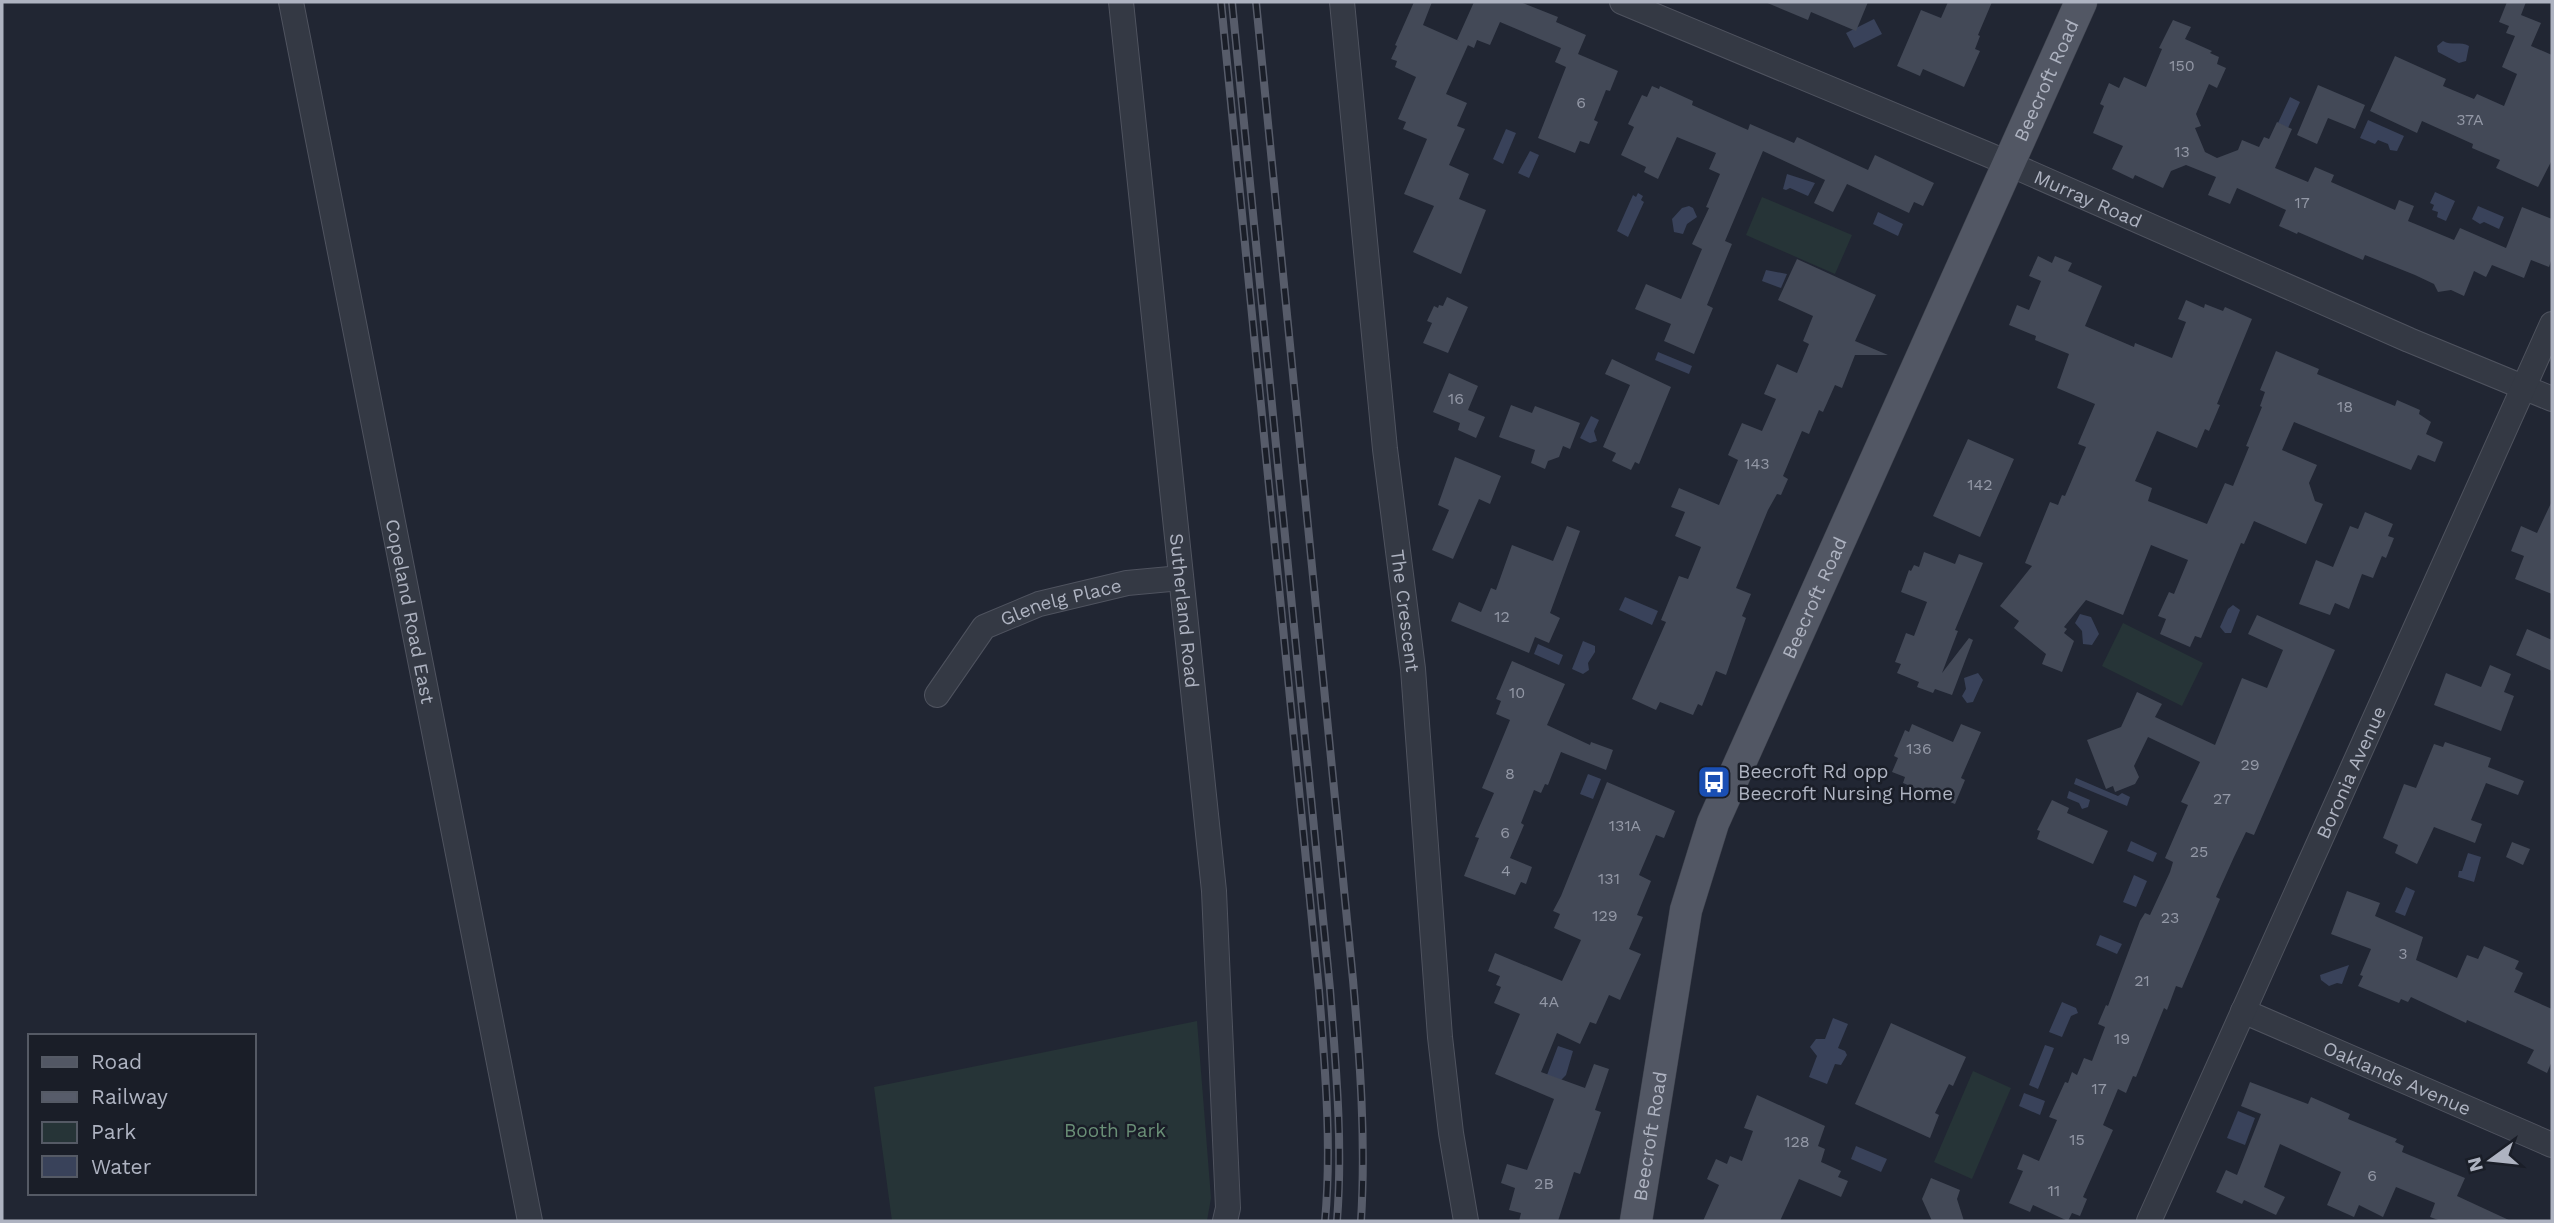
<svg xmlns="http://www.w3.org/2000/svg" width="2554" height="1223" font-family="'Work Sans',sans-serif">
<style>
.green{fill:#263437}
.water{fill:#39425a}
.building{fill:#434957}
.lines{fill:none;stroke-linecap:round;stroke-linejoin:round}
.minor-casing{stroke:#4f535f;stroke-width:26}
.major-casing{stroke:#3e424d;stroke-width:33}
.minor{stroke:#343944;stroke-width:24}
.major{stroke:#525764;stroke-width:32}
.rail-casing{stroke:#575c6a;stroke-width:8}
.rail{stroke:#1a1e28;stroke-width:5;stroke-dasharray:16;stroke-linecap:butt}
.labels{text-anchor:middle;dominant-baseline:central;stroke-width:5;stroke-linejoin:round;paint-order:stroke}
.number-label{font-size:16px;fill:#9398a6}
.street-label{font-size:19px;fill:#aeb3c1;stroke:#1a1e28}
.poi-label{font-size:19px;fill:#aeb3c1;stroke:#1a1e28;text-anchor:start}
.park-label{font-size:19px;fill:#698e76;stroke:#1a1e28}
</style>
<rect width="100%" height="100%" fill="#212633"/>
<path class="green" d="M1762,197l90,38 -17,39 -89,-39z
M2123,623l80,40 -21,43 -80,-40z
M1197,1021l14,177 -4,23h-315l-18,-134z
M1973,1071l38,17 -39,91 -38,-17z"/>
<path class="water" d="M1874,19l8,15 -28,14 -8,-15z
M2443,41c8,5 18,0 26,5l-3,15 -7,2 -21,-11 -1,-6z
M2290,97l10,5 -12,26 -10,-5z
M2368,120l36,16 -7,15 -7,-1 -2,-6 -10,-4 -3,4 -15,-6z
M1506,129l10,4 -13,31 -10,-5z
M1530,151l9,4 -10,23 -11,-5z
M1787,174l28,9 -7,13 -18,-8 -4,2 -3,-1z
M2435,192l20,9 -9,20 -9,-4 1,-5 -6,-2 2,-5 -4,-2z
M1638,193l5,3 -2,4 3,2 -16,35 -11,-6 16,-36 3,2z
M1689,206l4,2 4,9 -10,7 -4,10 -9,-2 -2,-13 10,-11z
M2478,206l26,11 -5,12 -15,-7 -4,2 -8,-5z
M1878,212l25,12 -5,12 -25,-12z
M1766,270l21,4 -6,14 -19,-7z
M1658,352l34,14 -3,8 -34,-14z
M1591,416l8,4 -5,11 3,10 -7,2 -10,-5z
M1625,597l33,14 -6,14 -33,-15z
M2233,605l7,5 -9,23h-6l-5,-6 8,-18z
M2080,614l11,3 8,17 -7,11 -9,-1 -1,-13 -7,-8z
M1583,641l12,5v6l-7,11 1,7 -6,4 -11,-5z
M1538,644l25,11 -4,10 -25,-11z
M1978,673l5,7 -10,22 -6,1 -5,-7 4,-7 -2,-11z
M1588,774l13,5 -8,20 -13,-5z
M2076,778l42,18 4,-3 8,4 -3,9 -53,-22z
M2069,791l21,9 -2,7 -6,2 -3,-6 -12,-5z
M2131,841l26,12 -4,9 -26,-11z
M2468,853l13,4 -7,25 -16,-5 1,-6h3z
M2134,875l13,6 -11,26 -13,-5z
M2406,887l9,4 -10,25 -10,-4z
M2100,935l22,9 -5,10 -21,-9z
M2349,965l-7,19 -5,-1 -8,3 -8,-6 -1,-5z
M2062,1002l14,6 2,5 -7,3 -9,21 -13,-5z
M1833,1018l15,6 -10,24 7,3 2,4 -6,10 -6,-1 -8,20 -18,-7 8,-21 -7,-9 6,-8h9z
M2045,1045l9,3 -16,41 -9,-4z
M1558,1046l15,5 -7,24 -5,5 -14,-5z
M2024,1093l21,8 -5,14 -21,-9z
M2238,1111l17,7 -10,27 -18,-7z
M1856,1146l31,13 -6,13 -30,-13z"/>
<path class="building" d="M1414,2h18l-9,23 45,20 -22,49 21,9 -10,23 8,3 -16,36 20,9 -10,25 27,11 -25,64 -48,-22 21,-46 -30,-12 23,-55 -24,-10 3,-7 -8,-3 18,-42 -21,-10 2,-6 -6,-2 6,-13 -2,-1z
M1474,2h46l38,15 -2,5 30,13 -8,19 40,17 -8,20 -4,-1 -12,30 4,2 -9,22 -9,-3 -5,12 -37,-15 28,-71 -11,-5 6,-14 -61,-26 -10,23 -13,-5 -3,8 -17,-8z
M1765,2h103l-12,29 -45,-19 -3,8z
M1948,2h44l-14,33 2,1 -5,13 5,2 -16,36 -41,-18 -3,7 -23,-10 24,-56 20,8z
M2507,2h19l-5,13 20,8 -10,23 21,9v105l-14,27 -42,-19 4,-8 -28,-12 1,-4 -51,-23 -5,12 -47,-22 25,-55 51,23 -3,7 31,13 3,-5 27,12 13,-32 -15,-7 13,-31 -9,-3 3,-7 -10,-4z
M2173,20l18,7 -6,12 27,12 -2,2 9,4 -2,7 9,4 -9,20 -8,-4 -13,30 5,12 -6,2 10,24 12,6 21,-8 4,-10 17,7 5,-10 5,2 8,-17 15,7 -17,39 33,14 7,-15 19,8 -3,7 64,28 4,-10 15,6 -6,15 46,19 6,-12 46,20 16,-41 30,12v39l-3,9 -18,-7 -7,18 -32,-13 -6,12 -12,-6 -10,25 -13,-6 -13,2 -4,-8 -19,-9 -50,-20 -2,5 -65,-28 -1,2 -18,-8 7,-16 -49,-22 -7,16 -22,-9 8,-18 -30,-12 -15,6 -8,17 -28,-13 -2,4 -21,-10 11,-23 -30,-13 11,-27 -4,-2 9,-21 10,5 5,-11 22,10 16,-38 -3,-1z
M2318,85l47,20 -10,24 -27,-11 -11,26 -20,-9z
M1652,86l7,3 1,-3 33,15 -1,4 56,25 2,-6 44,19 3,-6 71,33 7,-15 59,28 -11,23 -9,-4 -5,11 -62,-29 -14,28 -19,-9 11,-23 -62,-29 -38,90 7,3 -25,61 6,3 -19,46 -30,-13 7,-17 -36,-15 11,-25 35,15 21,-50 -10,-5 17,-36 -3,-1 14,-33 -11,-5 7,-16 -39,-16 -19,42 -14,-7 2,-5 -25,-12 13,-28 -6,-3 14,-29 5,2z
M2038,256l14,7 3,-7 17,7 -4,8 34,15 -17,40 49,21 1,-4 37,15 14,-36 -8,-3 8,-19 18,8 1,-4 18,7 2,-4 27,12 -35,85 3,1 -11,26 -4,-2 -8,19 -40,-17 -22,50 17,7 -4,13 59,23 18,-41 8,3 16,-39 -3,-1 16,-39 -2,-1 5,-14 -5,-2 16,-39 43,18 -2,5 78,32 2,-6 23,10 -1,4 12,8 -5,12 17,8 -8,20 -17,-7 -7,15 -117,-48 -12,28 35,15 -8,18 6,18 8,3 -17,40 -52,-23 -10,23 -3,-1 -40,95 -6,-2 -5,11 -30,-13 6,-15 -8,-3 11,-24 5,2 14,-34 -37,-15 -28,70 -37,-15 -22,27 3,2 -3,4 10,8 -12,31 -20,-8 4,-10 -32,-26 5,-7 -19,-15 32,-40 -7,-3 25,-61 8,3 4,-10 3,1 21,-49 -8,-3 17,-40 -38,-16 12,-34 -34,-14 1,-4 -27,-11 8,-20 12,5 12,-29 -12,-5z
M1797,259l79,36 -21,46 33,14h-33l-13,33 -7,-3 -12,27 -4,-2 -10,24 -7,-3 -19,45 5,3 -7,16 -4,-1 -9,16 -32,78 15,6 -9,22 4,2 -20,57 -10,-4 -14,35 -4,-2 -5,11 -33,-13 -4,8 -24,-11 34,-77 -5,-2 18,-44 9,3 13,-32 -26,-11 10,-24 -14,-5 8,-19 40,17 19,-45 -10,-5 14,-32 20,8 14,-32 -12,-5 13,-30 20,9 12,-29 -6,-3 10,-25 -35,-16z
M1447,297l21,10 -20,46 -25,-10 9,-20 -5,-2 7,-15 4,2 1,-3 4,1z
M1612,359l59,28 -32,77 -4,-2 -4,8 -19,-9 4,-8 -13,-6 27,-62 -25,-11z
M1449,373l29,13 -10,24 17,7 -9,21 -18,-8 2,-7 -27,-11z
M1511,405l21,8 3,-7 45,17 -10,26 -7,-3 -4,11 -11,4 -3,8 -14,-6 4,-13 -36,-13z
M1968,439l46,20 -34,78 -47,-21z
M1455,457l46,19 -11,28 -11,-5 -26,60 -21,-9 17,-40 -11,-5z
M2552,501v93l-37,-15 9,-23 -13,-5 10,-25 16,7z
M2365,512l28,12 -5,12 6,2 -8,20 -4,-2 -9,22 -11,-4 -13,35 -14,-6 -5,12 -31,-11 17,-44 17,7 17,-41 8,3z
M1567,526l13,5 -30,82 10,5 -11,25 -14,-6 -6,16 -78,-32 8,-19 22,10 10,-24 5,2 16,-45 41,16z
M1924,552l31,12 4,-10 24,9 -28,67 3,1 -16,42 27,-35 4,2 -21,55 -17,-6 -2,4 -16,-6 2,-5 -22,-9 4,-9 -6,-2 11,-29 8,3 13,-34 -26,-10 8,-22 2,1 3,-6 5,2z
M2257,615l78,35 -81,185 -8,-3 -12,25 -18,40 4,2 -38,89 -6,-2 -9,24 -3,-2 -28,69 -3,-1 -7,17 -8,-4 -15,36 10,5 -30,67 4,2 -7,17 -8,-3 -4,8 -35,-16 -3,7 -21,-9 14,-32 -6,-2 6,-15 16,7 18,-41 -8,-3 16,-35 3,1 4,-11 5,3 7,-17 8,3 13,-34 -7,-3 8,-19 2,1 32,-85 5,-8 5,2 20,-43 3,-10 -8,-4 23,-53 -7,-3 19,-40 -52,-25 -14,29 5,11 -4,7 -20,8 -2,-6 -7,3 -19,-49 34,-13 16,-35 25,12 -7,13 60,28 27,-67 25,10 16,-38 -35,-16z
M2527,629l25,11v31l-36,-16z
M1512,661l53,23 -18,41 43,20 1,-3 22,8 -7,20 -45,-18 -13,33 -3,-1 -4,9 -7,-3 -13,33 3,2 -14,33 22,9 -6,17 -5,-2 -6,13 -51,-19 15,-38 -4,-1 19,-44 -12,-5 28,-68 -14,-6 5,-13 -5,-2z
M2490,665l21,9 -7,18 10,4 -13,35 -67,-26 12,-32 35,14z
M1912,724l41,18 8,-18 20,8 -20,46 4,2 -10,24 -52,-21 2,-6 -13,-5 6,-14 -4,-2 11,-26 4,2z
M2445,742l46,16 -3,9 36,14 -6,14 -32,-12 -15,37 11,4 -7,19 -41,-16 -17,37 -22,-11 3,-8 -15,-7 21,-54 12,4 18,-44 9,3z
M1607,782l68,29 -11,27 -8,-3 -17,40 12,6 -14,34 6,2 -14,32 12,5 -21,46 -11,-5 -13,29 -6,-2 -10,22 -23,-11 -16,39 44,16 9,-24 15,5 -14,41 6,2 -21,62 -6,-2 -16,49h-39l2,-8 -12,-3 6,-22 -14,-5 6,-19 20,6 27,-71 -59,-25 25,-60 -26,-11 7,-16 -5,-2 4,-9 -12,-5 7,-18 67,28 19,-41 -27,-12 6,-14 -7,-3 8,-15z
M2052,800l17,8 -2,5 41,18 -15,33 -56,-25 3,-8 -3,-1z
M2512,842l18,7 -7,16 -17,-8z
M2347,891l33,12 -5,13 48,21 -7,23 41,18 10,-23 11,4 6,-13 35,15 -4,8 8,4 -9,19 38,17v52l-5,12 -20,-10 7,-13 -67,-30 -1,3 -55,-26 -3,5 -7,-3 -2,4 -41,-17 5,-10 -3,-1 11,-26 -40,-15z
M1891,1023l75,34 -13,29 -4,-2 -14,29 4,2 -9,23 -75,-34z
M2250,1082l58,22 3,-7 39,17 -2,5 49,20 -2,3 9,4 -2,6 63,26 -8,18 54,25h-70l-11,-4 5,-14 -39,-16 -13,30 -24,-12 -5,12 -27,-12 14,-33 -61,-28 -16,43 21,10 -9,18 -32,-15 -2,4 -26,-12 10,-22 11,5 24,-61 -20,-8z
M1757,1095l68,31 -7,20 7,3 -4,13 20,9 -3,6 10,4 -7,16 -42,-18 -19,42h-77l16,-36 -12,-6 9,-20 11,5 3,-8 12,5 11,-30 -9,-3z
M1931,1178l29,12 -3,9 7,22h-32l-10,-22z"/>
<g class="lines">
<defs>
<g id="minor">
<path id="s1" d="M291,2l239,1219"/>
<path id="s2" d="M1121,2l93,889 14,317 -3,13"/>
<path id="s3" d="M1342,2l43,447 28,220 27,368 11,96 15,88"/>
<path id="s4" d="M1622,2l367,153 420,185 143,59"/>
<path id="s5" d="M937,695l47,-68 55,-23 88,-21 54,-5"/>
<path id="s6" d="M2243,1011l309,134"/>
<path id="s7" d="M2149,1221l403,-897"/>
</g>
<g id="major">
<path id="s8" d="M1636,1221l50,-311 27,-87 368,-821"/>
</g>
</defs>
<use href="#minor" class="minor-casing"/>
<use href="#major" class="major-casing"/>
<use href="#minor" class="minor"/>
<use href="#major" class="major"/>
<defs>
<path id="rail" d="M1221,2l98,989c6,77 13,154 6,230
M1232,2l98,987c6,78 13,155 7,232
M1256,2l97,978c7,80 13,160 8,241"/>
</defs>
<use href="#rail" class="rail-casing"/>
<use href="#rail" class="rail"/>
</g>
<defs>
<symbol id="bus-square" viewBox="-11 -11 22 22"><rect x="-9" y="-9" width="18" height="18" rx="4" fill="#1a4fb4" stroke="#1a1e28"/><path d="M-5-6H5V4H4V6H2V4H-2V6H-4V4H-5ZM-3.5-4V0h7V-4ZM-3.5 1.2v1.5H-2V1.2ZM2 1.2v1.5H3.5V1.2Z" fill="#fff"/></symbol>
</defs>
<g fill-rule="evenodd">
<use href="#bus-square" x="1695" y="763" width="38" height="38"/>
</g>
<g class="labels">
<g class="number-label">
<text x="2182" y="65">150</text>
<text x="1581" y="102">6</text>
<text x="2470" y="119">37A</text>
<text x="2182" y="151">13</text>
<text x="2302" y="202">17</text>
<text x="1456" y="398">16</text>
<text x="2345" y="406">18</text>
<text x="1757" y="463">143</text>
<text x="1980" y="484">142</text>
<text x="1502" y="616">12</text>
<text x="1517" y="692">10</text>
<text x="1919" y="748">136</text>
<text x="2250" y="764">29</text>
<text x="1510" y="773">8</text>
<text x="2222" y="798">27</text>
<text x="1625" y="825">131A</text>
<text x="1505" y="832">6</text>
<text x="2199" y="851">25</text>
<text x="1506" y="870">4</text>
<text x="1609" y="878">131</text>
<text x="1605" y="915">129</text>
<text x="2170" y="917">23</text>
<text x="2403" y="953">3</text>
<text x="2142" y="980">21</text>
<text x="1549" y="1001">4A</text>
<text x="2122" y="1038">19</text>
<text x="2099" y="1088">17</text>
<text x="2077" y="1139">15</text>
<text x="1797" y="1141">128</text>
<text x="2372" y="1175">6</text>
<text x="1544" y="1183">2B</text>
<text x="2054" y="1190">11</text>
</g>
<g class="street-label">
<text stroke="none"><textPath href="#s8" startOffset="1220">Beecroft Road</textPath></text>
<text stroke="none"><textPath href="#s4" startOffset="506">Murray Road</textPath></text>
<text stroke="none"><textPath href="#s8" startOffset="653">Beecroft Road</textPath></text>
<text stroke="none"><textPath href="#s5" startOffset="164">Glenelg Place</textPath></text>
<text stroke="none"><textPath href="#s2" startOffset="612">Sutherland Road</textPath></text>
<text stroke="none"><textPath href="#s1" startOffset="621">Copeland Road East</textPath></text>
<text stroke="none"><textPath href="#s3" startOffset="612">The Crescent</textPath></text>
<text stroke="none"><textPath href="#s7" startOffset="492">Boronia Avenue</textPath></text>
<text stroke="none"><textPath href="#s6" startOffset="168">Oaklands Avenue</textPath></text>
<text stroke="none"><textPath href="#s8" startOffset="86">Beecroft Road</textPath></text>
</g>
<g class="poi-label">
<text x="1738" y="771">Beecroft Rd opp<tspan x="1738" dy="22">Beecroft Nursing Home</tspan></text>
</g>
<g class="park-label">
<text x="1115" y="1130">Booth Park</text>
</g>
</g>
<rect width="2554" height="1223" fill="none" stroke="#aeb3c1" stroke-width="7"/>
<rect x="28" y="1034" width="228" height="161" fill="#1a1e28" stroke="#555a65" stroke-width="2"/>
<rect x="42" y="1057" width="35" height="10" fill="#525764" stroke="#555a65" stroke-width="2"/>
<text x="91" y="1069" font-size="21" fill="#aeb3c1">Road</text>
<rect x="42" y="1092" width="35" height="10" fill="#575c6a" stroke="#555a65" stroke-width="2"/>
<text x="91" y="1104" font-size="21" fill="#aeb3c1">Railway</text>
<rect x="42" y="1122" width="35" height="21" fill="#263437" stroke="#555a65" stroke-width="2"/>
<text x="91" y="1139" font-size="21" fill="#aeb3c1">Park</text>
<rect x="42" y="1156" width="35" height="21" fill="#39425a" stroke="#555a65" stroke-width="2"/>
<text x="91" y="1174" font-size="21" fill="#aeb3c1">Water</text>
<g transform="translate(2491 1160) rotate(255)" stroke="#1a1e28" stroke-width="5" paint-order="stroke">
<path d="M0-5L12 26L0 18L-12 26Z" fill="#aeb3c1"/>
<text y="-10" font-size="19" font-weight="bold" text-anchor="middle" fill="#aeb3c1">N</text>
</g>
</svg>
